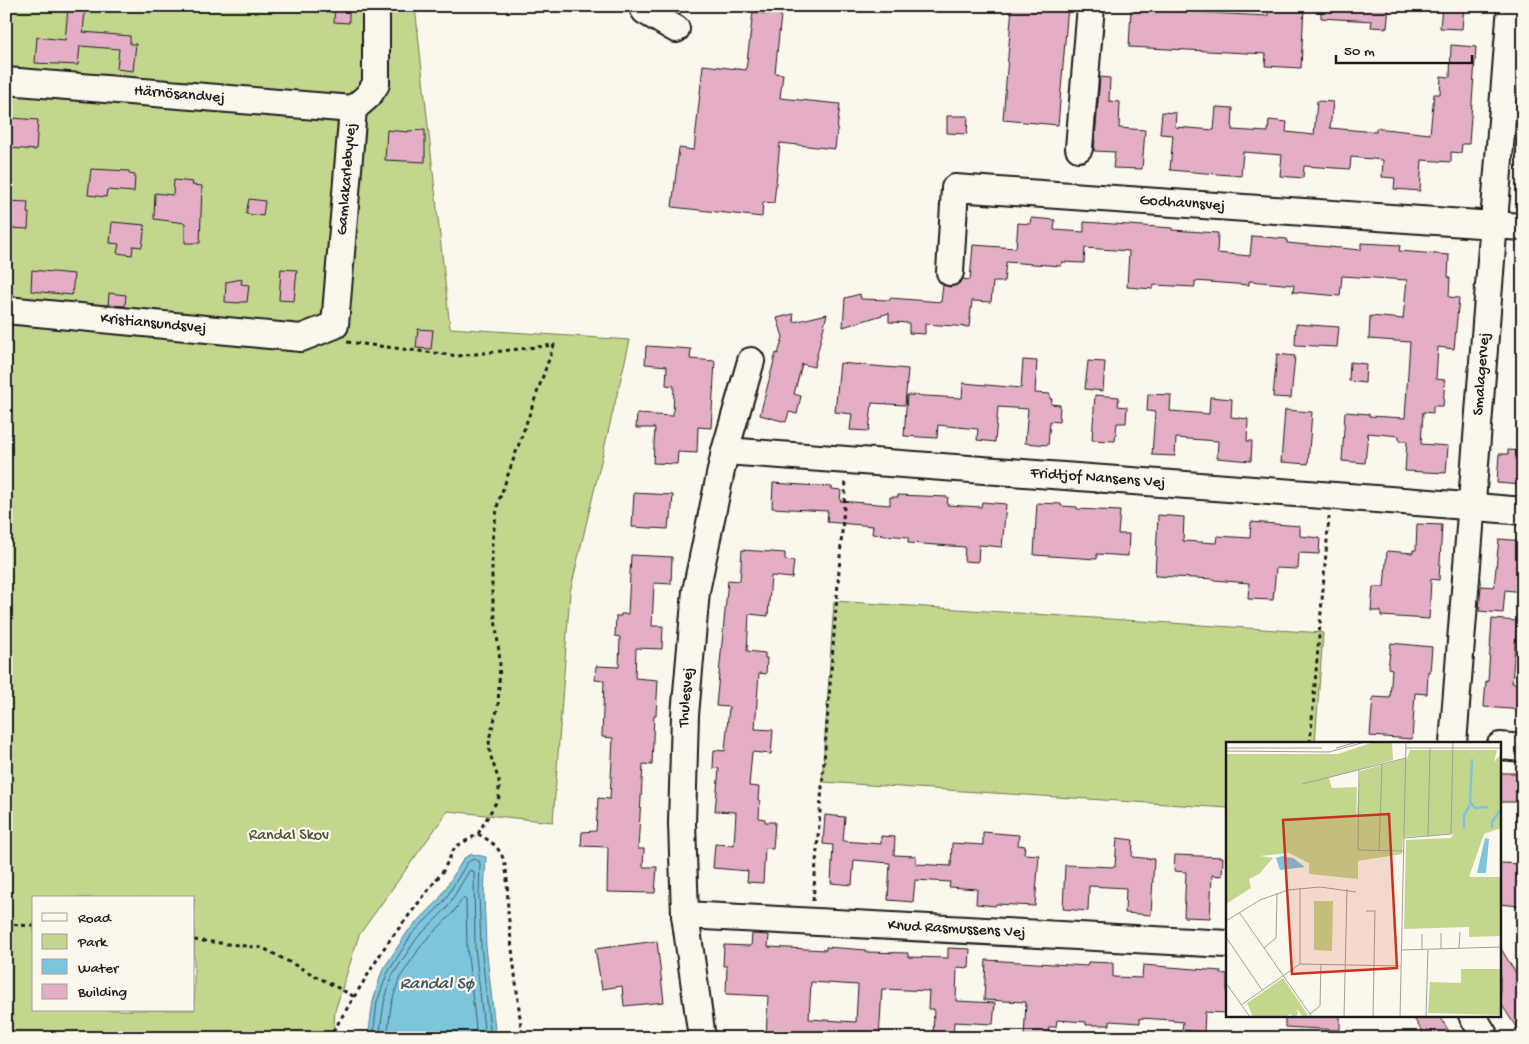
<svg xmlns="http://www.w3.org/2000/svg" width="1529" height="1044" font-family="'Gochi Hand',sans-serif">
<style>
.green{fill:#c2d78d;stroke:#6f7a54;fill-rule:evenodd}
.water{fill:#7dc4dd;stroke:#568190}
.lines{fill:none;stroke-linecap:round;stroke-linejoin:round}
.shore{stroke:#435f69;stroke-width:1}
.building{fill:#e4aec6;stroke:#1c1c1c;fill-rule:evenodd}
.minor-casing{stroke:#1c1c1c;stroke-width:30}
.path{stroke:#1c1c1c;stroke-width:3;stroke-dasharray:4 4;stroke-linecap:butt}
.minor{stroke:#fbf7ec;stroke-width:26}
.labels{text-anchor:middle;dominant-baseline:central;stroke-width:4.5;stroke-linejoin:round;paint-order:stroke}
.street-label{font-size:16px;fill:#1c1c1c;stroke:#fbf7ec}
.park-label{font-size:16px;fill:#4e543e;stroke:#fbf7ec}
.water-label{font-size:18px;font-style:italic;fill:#3e5760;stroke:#fbf7ec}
.inset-river{fill:none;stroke:#7dc4dd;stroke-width:2.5}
.inset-road{fill:none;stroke:#a29f99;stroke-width:1}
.view{fill:#c8321e;fill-opacity:0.15;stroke:#c8321e;stroke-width:2.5}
.inset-edge{fill:none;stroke:#1c1c1c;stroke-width:2.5}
</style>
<rect width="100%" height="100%" fill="#fbf7ec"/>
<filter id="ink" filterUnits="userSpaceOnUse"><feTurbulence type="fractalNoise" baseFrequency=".02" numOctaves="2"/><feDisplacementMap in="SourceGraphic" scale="10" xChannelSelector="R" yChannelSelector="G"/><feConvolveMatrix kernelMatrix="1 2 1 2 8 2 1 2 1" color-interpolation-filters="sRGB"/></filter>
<g filter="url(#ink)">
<path class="green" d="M6,6h409l35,322 180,12 -60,252 -17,230 -105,-11 -89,124 -24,76 -2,27h-327v-715l89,9 -89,-25zM34,898h160v112h-160z
M834,601l489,32 -8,110h-87v65l-406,-26z"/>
<path class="water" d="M472,854l14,3 -2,37 2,52 10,92h-128l5,-37 9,-30 26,-40 30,-30 26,-43z"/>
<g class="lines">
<path class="shore" d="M373,1038l4,-36 10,-28 25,-40 31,-31 24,-40 6,-4 6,2 1,2 -1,31 2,52 10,92
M379,1038l5,-35 8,-27 25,-38 30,-30 22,-37 2,-1 3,2 1,75 10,91
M387,1038l4,-33 8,-26 24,-36 29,-29 11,-16 3,2 1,47 10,91"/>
</g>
<path class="building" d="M335,6h14v17l-15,-1z
M1012,6h56l-10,119 -55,-5z
M1268,6h36l-3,62 -36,-2 1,-12 -137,-7 2,-38 137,7z
M1321,6h68l-2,22 -16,-1 1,-6 -51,-3z
M1442,6h22l-2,23 -22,-1z
M68,9l17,2 -2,21 47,4v8h6l-3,27 -16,-2 2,-20 -39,-3 -2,19 -43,-2 2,-26 28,3z
M753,12l28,3 -6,58 8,1 -3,24 60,6 -5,45 -55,-6 -6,60 -11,-1 -1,15 -90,-10 7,-59 15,2 9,-85 43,5z
M1451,45l25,2 -7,97h-7l-1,9 -10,-1v10l-29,-2 -2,31 -26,-2 1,-11 -13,-1 1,-17 -32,-3 -1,12 -46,-3 -1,12 -23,-2 2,-21 -39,-3 -2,24 -71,-6 3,-35 -13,-1 2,-22 14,1 -1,14 39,3 2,-23 17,1 -1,22 36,2 1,-12 18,2 -1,10 28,3 3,-34 16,1 -3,26 46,4v-4l54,6 4,-40h6l1,-18 9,1z
M1100,77l10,1 -1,23 11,1 -1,26 26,2 -3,39 -29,-1 2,-16 -21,-1z
M947,116h21l-1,18 -20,-1z
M12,118l26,2 -2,30 -26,-2z
M387,130l21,2v-1l17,-1v32l-40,-2z
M91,169l38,2v3l6,1 -1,17 -27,-2 -1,7 -18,-2z
M174,180l19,2 -1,3 10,1 -2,57h-15v-20l-31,-4 1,-26 18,2z
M249,199l16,2 -2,15 -17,-2z
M6,201l22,1 -1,11h2l-1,16 -18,-1v-4l-4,-1z
M1031,218l24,2 -1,10 30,2v-10l88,6v2l46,3 -1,20 33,3 2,-20 35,3v4l74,7v-7l39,2 -1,6 50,4 -1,22h2l-1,20 10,1 -5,51 -16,-2 -2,32 9,1 -2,26h-10v7l-10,-1 -2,32 27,2 -2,27 -41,-2 2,-30h-8v-5l-31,-3 -3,30 -23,-2 3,-49 24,2v2l36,2 5,-76 -41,-3 1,-23 33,3 4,-39 -65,-4 -2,20 -47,-4 1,-7 -45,-4v4l-54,-4v6l-41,-2 -1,4 -26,-2 2,-36 -44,-3 -1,15 -22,-1 -1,4 -55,-4 -2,20h-11l-2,20 -19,-1 -3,26 -44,-3v10l-16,-1v-10l-20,-1v-9l-46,14 2,-29 15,-4 1,5 29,1v-2l51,4 2,-17 7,2 7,-2 6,-6 7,1 3,-35 43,3 2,-25 12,1z
M112,222l33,3 -3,22 -9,-1 -1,9 -15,-2 2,-9 -9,-1z
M281,269l16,1 -3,31 -15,-1z
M32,270l42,4 -2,21 -41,-4z
M242,279l-1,5 8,1 -2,17h-6l-1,1 -15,-1 1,-20z
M109,293l17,2 -1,11 -17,-1z
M793,314l1,8 33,-8 -13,53 -12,-3 -8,30 7,2 -4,18 -8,-2 -3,10 -26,-7 16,-62 2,1 5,-17 -6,-19z
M1296,324l43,3 -2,20 -42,-2z
M418,329l15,1 -2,19 -15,-1z
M646,346l45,3 -1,10 25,2 -4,67 -13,-1 -1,26 -19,-1 -1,12 -24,-1 2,-35h-19l1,-14 36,2 1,-30 -8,-1 1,-19 -22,-2z
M1277,354l18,2 -4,42 -18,-1z
M1023,360l14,1 -2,32 15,1v5h2l-1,5 9,1 -1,17 -9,-1 -2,24 -23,-2 3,-34 -30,-2 -3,35 -18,-2 1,-11 -40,-4 -1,13 -33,-2 3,-41 55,3 1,-15 58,5z
M1088,361l17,1 -2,29 -18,-2z
M1350,362l16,2 -1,19 -16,-2z
M840,363l68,6 -3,36 -33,-2 -3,28 -19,-1 2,-16 -17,-2z
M1148,394l23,1 -1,16 39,3 1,-17 22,2 -1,18 17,2 -1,22h5l-1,20 -34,-3 1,-17 -42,-3 -1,18 -23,-1 3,-43 -8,-1z
M1095,395l24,2 -1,9 9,1 -1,16h-9l-2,18 -23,-1z
M1285,410l27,2 -4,52 -27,-2z
M1508,450l15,1 -1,34 -25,-2 2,-29h9z
M773,483l59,4v2l9,1 -1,11 50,4v-8h8v-2l50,2 -1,8 34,2 1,-5 24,2 -4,43 -23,-2 -1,17 -14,-1 1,-14 -57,-4v-6l-36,-3 1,-8 -46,-4 1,-11 -56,-3z
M634,493l39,2 -2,24h-2l-1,10 -36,-2z
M1037,503l24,1v2l16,1v2l43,2 -2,23h11l-1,22 -31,-2v5l-63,-4z
M1158,515l26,2 -1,24 33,2 1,-7 33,2 1,-16 49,4v10l20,2 -1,16 -20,-1 -1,16 -22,-1 -3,32 -25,-1 1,-16 -35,-3v-1l-59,-3z
M1417,524l25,1 -3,55 -8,-1 -2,40 -48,-3v-5h-10l2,-24h11l3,-36 26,2v-3h3z
M1499,539l24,2v51l-18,-2 -2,23 -24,-2 2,-25 13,1z
M742,550l43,3v7l9,1 -2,17 -21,-2 -3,40 -19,-2 -2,37 18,2v5h2l-1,16 -7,-1 -4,56 18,1 -2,24 -19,-2 -3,34 10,1 -1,13h2l-1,18 6,1v3h10l-2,27 -8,-1 -2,35 -16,-1 1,-11 -35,-3 2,-24 19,1 2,-33 -21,-1 4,-42 -6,-1 1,-18 11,1 4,-44 -13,-1 12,-126 12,1z
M631,555l41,2 -1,27 -17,-1 -2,43h11l-1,23 -26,-1 -1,30 23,2 -2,35h-2l-2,50 -9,-1 -5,85h6l-1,18h14l-2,26 -48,-1 1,-45 -27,-1 1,-14 14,-1 2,-33 12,1 3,-61 -11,-1 2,-56 -9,-1 1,-14 23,1 1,-30 -5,-1 1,-20h5v-2h7z
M1492,619l25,2 -5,62 11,1v26l-39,-3 2,-26 2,1z
M1391,643l41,4 -2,25 -2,-1 -1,23 -12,-1 -3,46 -42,-3 3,-39 17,1 2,-29 -4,-1z
M1500,773h16v3l7,1v25h-23z
M825,815l20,2 -2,24 38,3v-8l14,1 -1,18 22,1v8l35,2 1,-23 31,2v-13l36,3 -1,10 7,1 -1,8 15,1 -4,51 -39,-2 -1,2 -19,-2 1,-15 -28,-2 1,-5 -35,-2 -2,22 -25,-2 2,-37 -36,-3 -2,25 -21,-2 2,-38 -10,-1z
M1117,838l16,2 -1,17 22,2 -3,56 -26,-2 1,-25 -37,-2 -1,25 -25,-2 2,-44 50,2z
M1175,855l48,2 -1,19 -10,-1 -2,43 -26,-1 2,-45 -12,-1z
M1500,863l22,1 -3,42 -19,-2z
M752,934l17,1 -1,12 58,3v-3l40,3v2l42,1v4l40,1v-10l22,1 -1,19 -12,-1 -1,34 39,2 -2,21 -39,-2 -1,16h-20l1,-29h-6l1,-18 -47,-2 -3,49 -92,-6 -1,6h-20l2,-42 -42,-2 1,-28h-4l1,-21 27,1zM811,982l47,3 -2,37 -47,-3z
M657,941l7,61 -40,4 -2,-20 -20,3 -7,-40z
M1500,947l23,38v53l-23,-36z
M986,960l101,6 1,-4 25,1v14l29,1 1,-13 78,6 -1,2 7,1v39l-22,-1 -1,20 -22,-2 1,-8 -10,-1v-1l-33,-2v5l-30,-2v4h-24v-3l-29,-2 -1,7h-7l-1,11h-24l2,-36 -42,-2z
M1285,1015h55v15l-55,-3z
M1412,1015h27l14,23h-27z"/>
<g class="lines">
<defs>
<g id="minor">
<path d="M642,6l3,5 31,18"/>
<path id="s1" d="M6,81l347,28"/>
<path d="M1079,148l12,-142"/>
<path id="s2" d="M950,272l5,-84 568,39"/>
<path id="s3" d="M6,310l295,28 34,-13 18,-216 15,-13 8,-12v-78"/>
<path id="s4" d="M725,451l705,52 93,8"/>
<path id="s5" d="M1453,743l58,-737"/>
<path d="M1500,746l23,2"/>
<path id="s6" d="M685,915l543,29"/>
<path d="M1472,1015l14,23"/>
<path id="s7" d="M702,1038l-17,-123 -3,-92 3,-108 11,-124 29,-140 26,-90"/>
</g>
</defs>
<use href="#minor" class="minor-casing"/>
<path class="path" d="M1310,743l19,-226
M478,834c9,5 18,10 23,20 8,14 6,40 7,57 4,42 10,84 14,127
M813,901l33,-420
M6,924l28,2
M194,940l69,8 92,49
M329,1038l57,-93 57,-74 12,-24 23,-13 21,-37v-16l-9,-27 -1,-15 9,-32 2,-46 -8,-69v-51l6,-38 56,-158 -96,11 -111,-14"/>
<use href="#minor" class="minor"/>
</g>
</g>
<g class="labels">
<g class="street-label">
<text stroke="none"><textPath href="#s1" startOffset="174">Härnösandvej</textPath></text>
<text stroke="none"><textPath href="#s3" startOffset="479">Gamlakarlebyvej</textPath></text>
<text stroke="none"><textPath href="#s2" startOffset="312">Godhavnsvej</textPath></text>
<text stroke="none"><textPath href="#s3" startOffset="148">Kristiansundsvej</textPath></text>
<text stroke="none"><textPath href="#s5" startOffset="370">Smalagervej</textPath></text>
<text stroke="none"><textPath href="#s4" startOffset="374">Fridtjof Nansens Vej</textPath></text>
<text stroke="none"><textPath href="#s7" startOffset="342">Thulesvej</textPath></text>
<text stroke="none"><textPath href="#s6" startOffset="272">Knud Rasmussens Vej</textPath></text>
</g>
<g class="park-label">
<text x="289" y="836">Randal Skov</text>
</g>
<g class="water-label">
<text x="437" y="984">Randal Sø</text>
</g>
</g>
<g transform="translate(1226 742)">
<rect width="275" height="275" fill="#fbf7ec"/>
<path d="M148,0h18l1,18 -64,18 3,10 25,-1 -1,38 4,-54 47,-13 3,-8h87l-3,12 7,-8v74l-17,6 -15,43h32v59l-32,1v-10l-65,2 2,-89 45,-2 2,-4 -50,3 -1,17 -44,7v18l-49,-5v-11l-20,-10 -29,3 13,2 -14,16 -10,5 2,9 -25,16v-150h112zM88,159h19l-1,50 -18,-1zM235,227h40l-1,46 -72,-2 2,-31 31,1zM57,236l25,37 -5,2 -6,-8 1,5 -3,3 -5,-3 -5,3h-32l-6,-14z" fill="#c2d78d"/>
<path d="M259,96l4,1 -3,34h-9zM56,114l11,2 12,9 -25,3 -4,-12z" fill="#7dc4dd"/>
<path class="inset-river" d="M246,17l-2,43 5,6 13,-1M266,86v-6l9,-13M238,87v-14l6,-10"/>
<path class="inset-road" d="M0,6h96M110,6l21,-6M180,6h95M0,9l103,1 36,-10M133,27l-1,81 46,1M76,42l104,-26M202,95l2,-89M178,96l47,-4 2,-92M153,108l3,-86M140,169h9l-2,106M13,170l73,105M0,179l34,-21 28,-10 32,-3 36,5M215,191v16M196,192v16M0,195l36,53M38,206l12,-10 1,-45M233,206l1,-16M175,208l100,-3M74,222v-76M0,241l24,34M15,263l59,-41 101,2M84,272l10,-8 1,-42M200,274l2,-66M118,275l3,-128M174,275l6,-275M187,275h63"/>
<path class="view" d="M163,72l8,154 -105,6 -9,-154z"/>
<rect width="275" height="275" class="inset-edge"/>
</g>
<rect width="1529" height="1044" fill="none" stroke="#fbf7ec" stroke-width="25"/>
<rect x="12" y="12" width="1504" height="1019" fill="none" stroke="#1c1c1c" stroke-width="2" filter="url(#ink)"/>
<rect x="32" y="896" width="162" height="115" fill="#fbf7ec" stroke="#a29f99"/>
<rect x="42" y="913" width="25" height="8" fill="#fbf7ec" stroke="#a29f99"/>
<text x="78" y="922" font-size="15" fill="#1c1c1c">Road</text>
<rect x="42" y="934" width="25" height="15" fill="#c2d78d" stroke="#a29f99"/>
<text x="78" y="946" font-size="15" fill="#1c1c1c">Park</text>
<rect x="42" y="959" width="25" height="15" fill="#7dc4dd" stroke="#a29f99"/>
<text x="78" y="972" font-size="15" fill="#1c1c1c">Water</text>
<rect x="42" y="984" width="25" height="15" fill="#e4aec6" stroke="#a29f99"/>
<text x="78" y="996" font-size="15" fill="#1c1c1c">Building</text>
<path d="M1336 55v8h136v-8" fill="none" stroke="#1c1c1c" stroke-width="2.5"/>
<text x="1344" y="55" font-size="15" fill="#1c1c1c" stroke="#fbf7ec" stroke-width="4" paint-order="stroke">50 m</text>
</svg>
